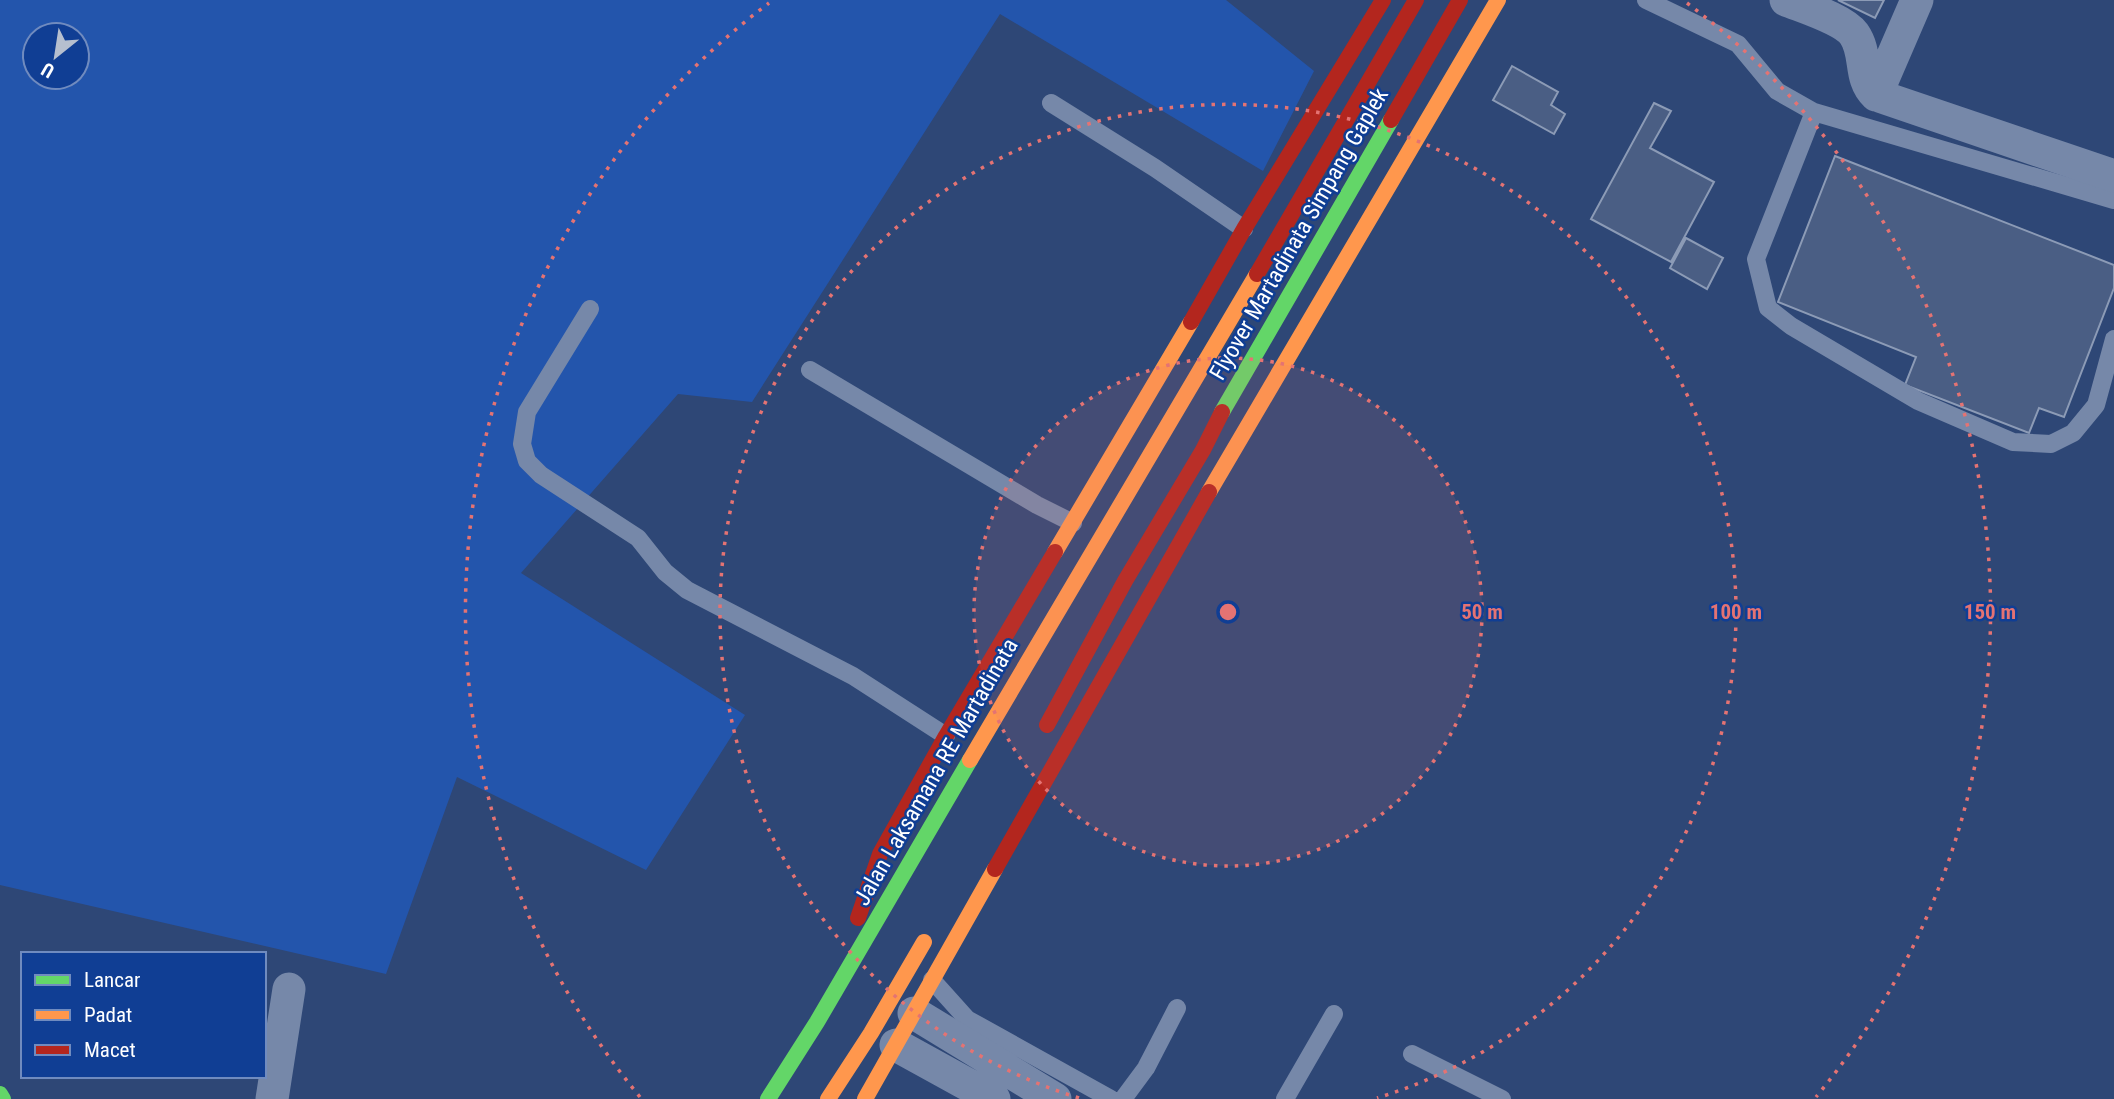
<svg xmlns="http://www.w3.org/2000/svg" width="2114" height="1099" font-family="'Roboto Condensed',sans-serif">
<style>
.green{fill:#2355ac;fill-rule:evenodd}
.building{fill:#4a5e84;stroke:#8c9bb6;stroke-width:2}
.lines{fill:none;stroke-linecap:round;stroke-linejoin:round}
.lane{stroke:#7688a9;stroke-width:18}
.street{stroke:#7688a9;stroke-width:33}
.fast{stroke:#63d668;stroke-width:16}
.slow{stroke:#ff974d;stroke-width:16}
.jam{stroke:#b3261e;stroke-width:16}
.ring{fill:none;stroke:#e47373;stroke-width:3.5;stroke-dasharray:3.5 7}
.labels{text-anchor:middle;dominant-baseline:central;stroke-width:5;stroke-linejoin:round;paint-order:stroke}
.street-label{font-size:23px;fill:#fff;stroke:#103e94}
.centre{fill:#e47373;stroke:#103e94;stroke-width:3.5}
.ring-label{font-size:21px;text-anchor:middle;font-weight:bold;fill:#e47373;stroke:#103e94;stroke-width:5;stroke-linejoin:round;paint-order:stroke}
</style>
<rect width="100%" height="100%" fill="#2e4776"/>
<path class="green" d="M0,0h1226l88,71 -51,100 -263,-157 -248,388 -74,-8 -157,179 224,142 -99,155 -189,-93 -71,197 -386,-89zM35,35h42v42h-42z"/>
<path class="building" d="M1838,0h46l-9,18z
M1512,66l46,26 -7,13 14,9 -11,20 -61,-34z
M1654,103l17,8 -21,37 64,34 -43,80 -80,-43z
M1835,156l279,109v23l-50,129 -25,-9 -10,25 -124,-48 11,-28 -138,-55z
M1686,238l37,20 -16,31 -37,-21z"/>
<g class="lines">
<path class="lane" d="M1646,0l92,44 39,47 37,21 300,88
M1051,103l104,65 89,61
M1814,112l-58,147 12,49 23,18 127,75 95,41 38,2 22,-11 23,-28 18,-66
M590,309l-63,103 -5,32 5,17 14,14 97,63 27,34 22,18 166,86 93,60
M810,370l227,135 36,18
M932,980l35,39 144,80
M1412,1054l90,45
M1123,1099l23,-31 31,-60
M1285,1099l49,-85"/>
<path class="street" d="M1786,0c17,7 57,19 68,34 14,20 4,44 22,61l238,81
M1876,95l41,-95
M914,1013l141,86
M896,1045l98,54
M272,1099l17,-110"/>
<path class="fast" d="M1222,412l169,-292
M0,1094l3,5
M768,1099l49,-77 153,-262"/>
<path class="slow" d="M1209,492l289,-492
M1055,552l136,-230
M970,760l287,-486
M828,1099l43,-66 53,-91
M865,1099l130,-230"/>
<path class="jam" d="M1391,120l69,-120
M1257,274l159,-274
M1191,322l53,-93 139,-229
M1047,725l78,-144 78,-131 19,-38
M995,869l214,-377
M858,918l22,-64 66,-118 109,-184"/>
</g>
<circle cx="1228" cy="612" r="254" fill="#e47373" fill-opacity=".12"/>
<g class="ring">
<circle cx="1228" cy="612" r="254"/>
<path d="M1079 1098A508 508 0 1 1 1377 1098"/>
<path d="M640 1097A762 762 0 0 1 769 3M1687 3A762 762 0 0 1 1816 1097"/>
</g>
<g class="labels">
<g class="street-label">
<text transform="translate(1299 234) rotate(-60)">Flyover Martadinata Simpang Gaplek</text>
<text transform="translate(936 772) rotate(-60)">Jalan Laksamana RE Martadinata</text>
</g>
</g>
<circle cx="1228" cy="612" r="10" class="centre"/>
<g class="ring-label">
<text x="1482" y="619">50 m</text>
<text x="1736" y="619">100 m</text>
<text x="1990" y="619">150 m</text>
</g>
<rect x="21" y="952" width="245" height="126" fill="#103e94" stroke="#708bbf" stroke-width="2"/>
<rect x="35" y="975" width="35" height="10" fill="#63d668" stroke="#708bbf" stroke-width="2"/>
<text x="84" y="987" font-size="21" fill="#ffffff">Lancar</text>
<rect x="35" y="1010" width="35" height="10" fill="#ff974d" stroke="#708bbf" stroke-width="2"/>
<text x="84" y="1022" font-size="21" fill="#ffffff">Padat</text>
<rect x="35" y="1045" width="35" height="10" fill="#b3261e" stroke="#708bbf" stroke-width="2"/>
<text x="84" y="1057" font-size="21" fill="#ffffff">Macet</text>
<g transform="translate(56 56) rotate(210)"><circle r="33" fill="#103e94" stroke="#708bbf" stroke-width="2"/>
<path d="M0-5L12 26L0 18L-12 26Z" fill="#b6bfcf"/>
<text y="-10" font-size="19" font-weight="bold" text-anchor="middle" fill="#ffffff">U</text>
</g>
</svg>
